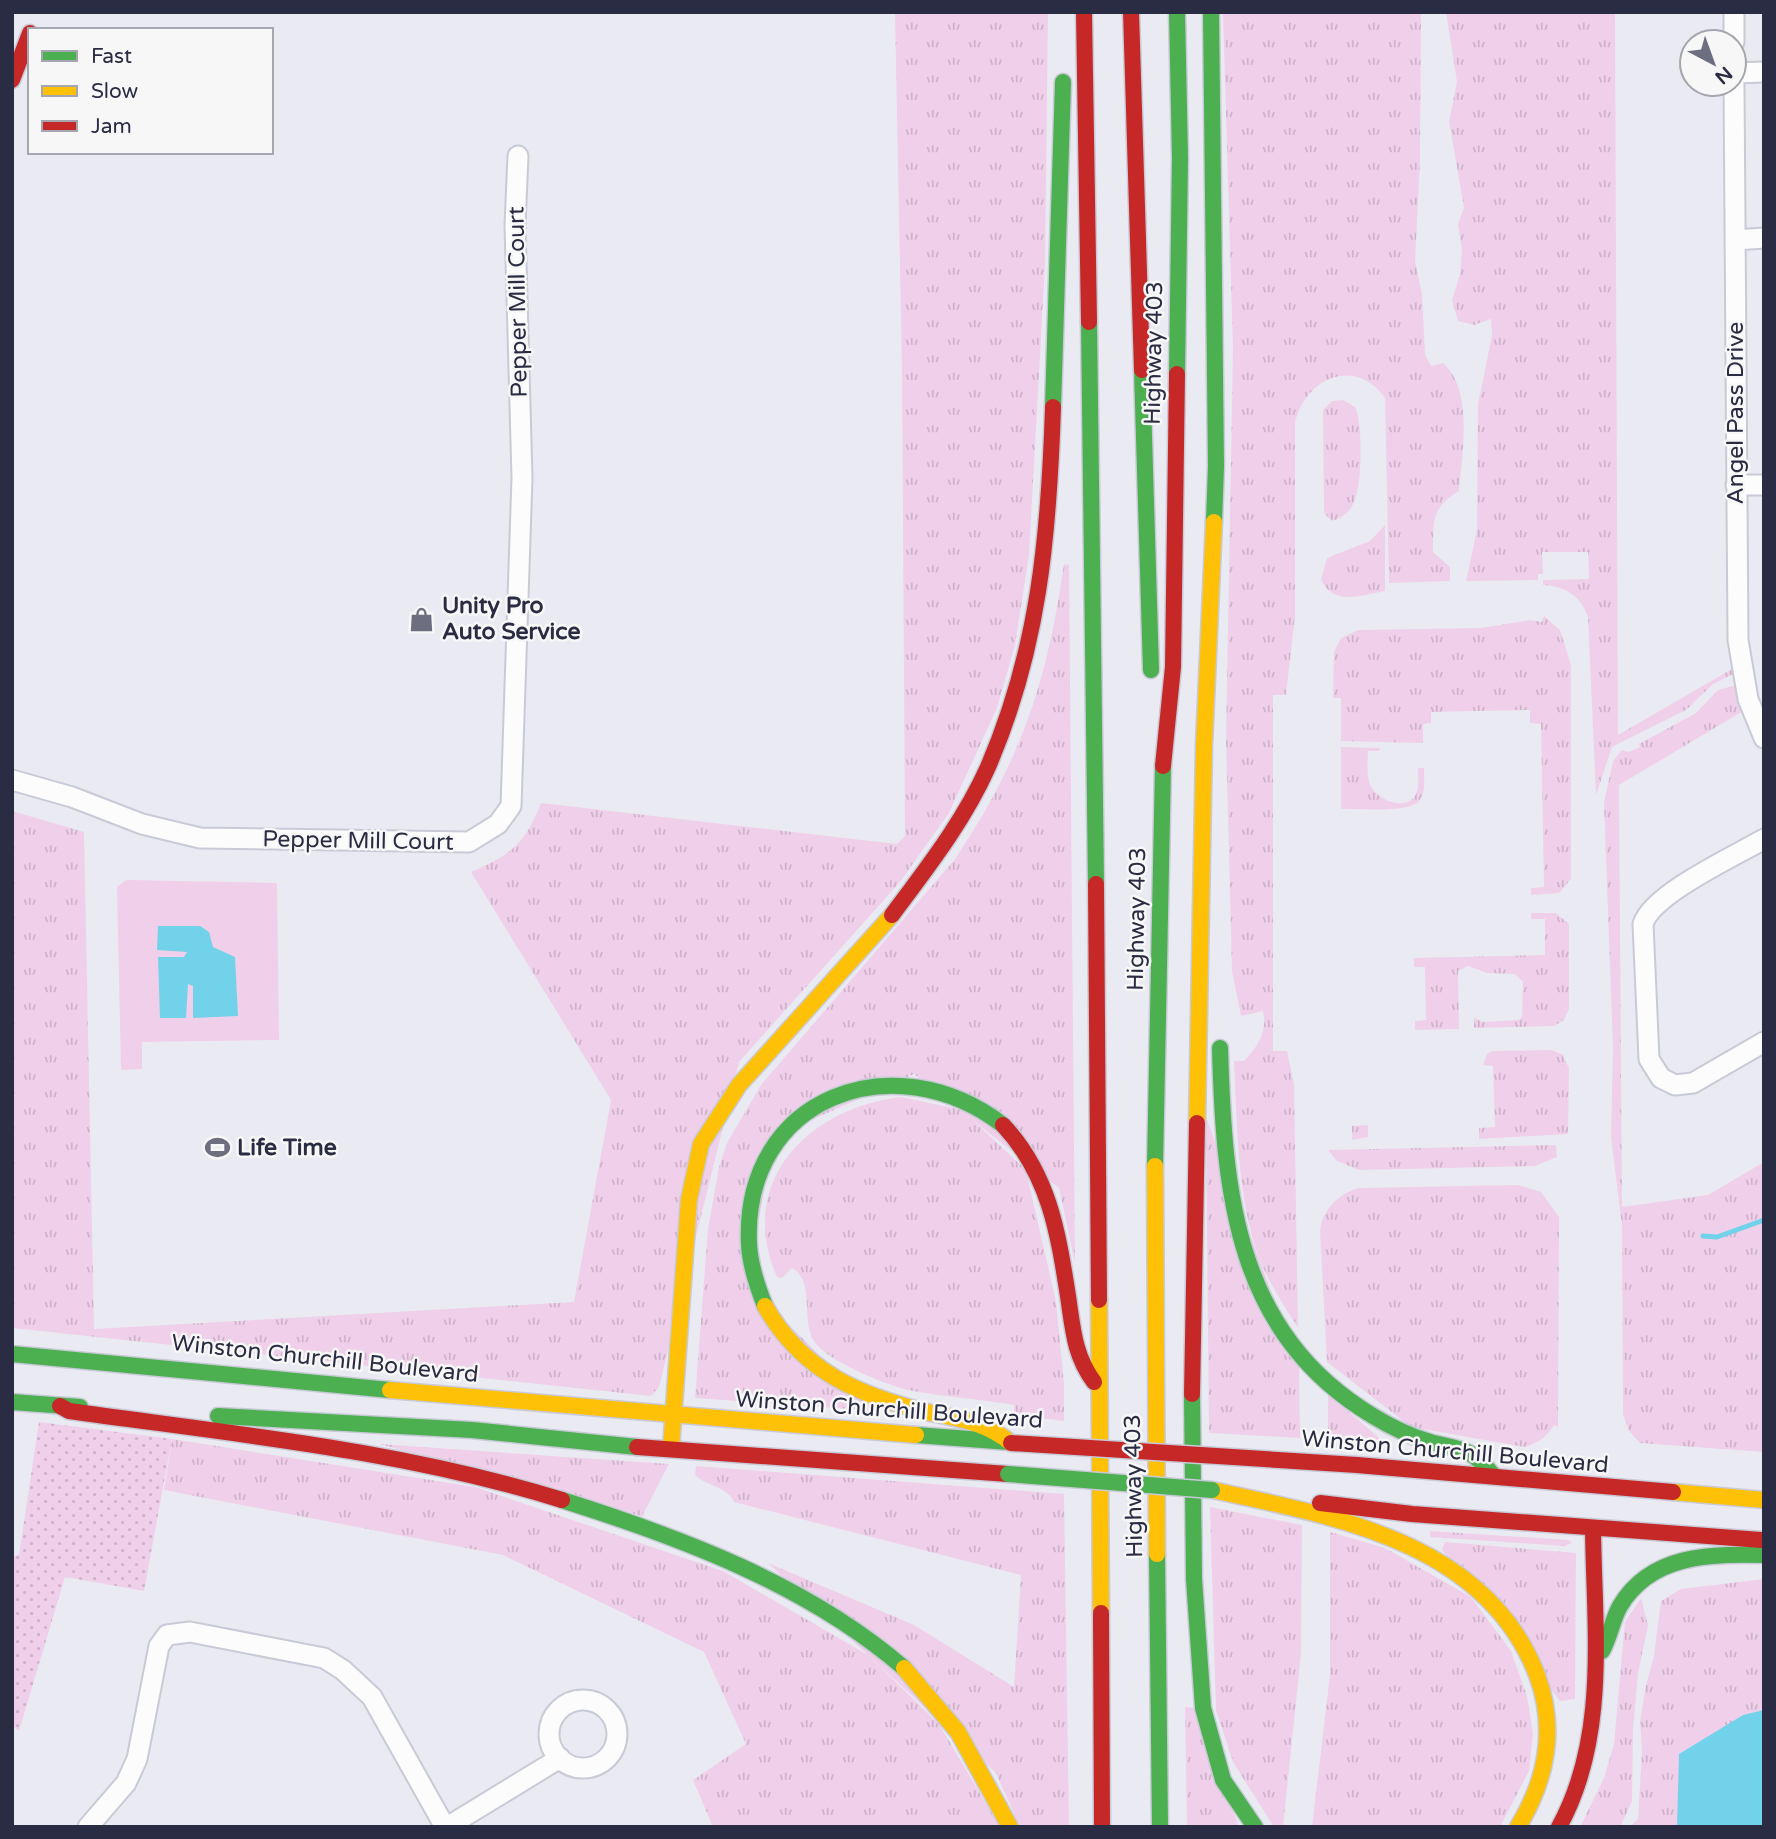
<svg xmlns="http://www.w3.org/2000/svg" width="1776" height="1839" font-family="'Varela Round',sans-serif">
<style>
.grass{fill:url(#grass-tufts)}
.park{fill:url(#park-dots)}
.pitch{fill:#f0cfea}
.water{fill:#72d2ea}
.lines{fill:none;stroke-linecap:round;stroke-linejoin:round}
.stream{stroke:#72d2ea;stroke-width:5}
.street-casing{stroke:#c8cad7;stroke-width:23}
.fast-casing{stroke:#c8cad7;stroke-width:19}
.slow-casing{stroke:#c8cad7;stroke-width:19}
.jam-casing{stroke:#c8cad7;stroke-width:19}
.street{stroke:#fcfcfd;stroke-width:19}
.fast{stroke:#4caf50;stroke-width:16}
.slow{stroke:#ffc107;stroke-width:16}
.jam{stroke:#c62828;stroke-width:16}
.fast-bridge-casing{stroke:#c8cad7;stroke-width:19;stroke-linecap:butt}
.jam-bridge-casing{stroke:#c8cad7;stroke-width:19;stroke-linecap:butt}
.fast-bridge{stroke:#4caf50;stroke-width:16}
.jam-bridge{stroke:#c62828;stroke-width:16}
.labels{text-anchor:middle;dominant-baseline:central;stroke-width:5;stroke-linejoin:round;paint-order:stroke}
.street-label{font-size:23px;fill:#292c42;stroke:#f7f7f7}
.poi-label{font-size:23px;font-weight:bold;fill:#292c42;stroke:#f7f7f7;text-anchor:start}
</style>
<defs>
<pattern id="grass-tufts" width="24" height="20" patternUnits="userSpaceOnUse" patternTransform="scale(1.75)"><rect width="24" height="20" fill="#f0cfea"/><path d="M3 7l-1-3M5 7V3M7 7l1-3M15 17l-1-3M17 17v-4M19 17l1-3" fill="none" stroke="#ceb2ca"/></pattern>
<pattern id="park-dots" width="8" height="8" patternUnits="userSpaceOnUse" patternTransform="scale(1.75)"><rect width="8" height="8" fill="#f0cfea"/><path d="M2 2h.1M6 6h.1" fill="none" stroke="#ceb2ca" stroke-width="1.8" stroke-linecap="round"/></pattern>
</defs>
<rect width="100%" height="100%" fill="#eaebf2"/>
<path class="grass" d="M895,12h153l-3,252 -16,291 -14,90 -18,63 -48,105 -49,69 -161,180 -80,325 -8,9 -639,-68v-517l72,21 10,497 480,-27 37,-202 -140,-228c40,-17 54,-28 70,-69l356,41 8,-8 -3,-466z
M1223,12h198l-1,148 -5,101 7,33 3,61 6,11 12,-3c31,28 19,90 16,128 -29,18 -25,29 -26,61l17,15v14l-61,2 -4,-185c-30,-42 -80,-20 -90,25v192l-9,80h-13v356h14l7,34 4,243c-17,-27 -35,-54 -44,-85 -17,-59 -17,-121 -20,-182h10c15,-16 23,-28 19,-50l-22,5 -9,-45 -6,-231 7,-392z
M1446,12h169l3,723 114,-66 1,5 -20,10 -27,26 -74,37 -16,48 -8,-178c-7,-21 -23,-31 -45,-32v-5l46,-1 -1,-27h-46l1,22h-5v6l-72,1 11,-51 1,-125 14,-70 -1,-16 -17,6 -16,-4 -6,-21 8,-25 2,-25 -4,-26 6,-16 -15,-87 8,-39z
M1343,400l12,7c8,16 7,75 0,92 -3,11 -12,19 -23,22l-8,-8 -1,-103 9,-9z
M1385,525v66c-22,4 -53,16 -64,-12l6,-21 43,-17z
M1064,564l5,1 6,698 -16,-75 -145,-114 -140,63 -27,147 130,127 -182,-13 13,-169 11,-62 8,-24 34,-58 194,-226c67,-100 92,-177 109,-295z
M1544,616l16,14 11,35v214l-12,14 -28,2v-7l13,-1 -3,-163 -11,-1v-13l-99,2v11l-8,1v19l-82,-2v-43h-8l1,-46 7,-14 17,-8 123,-2 49,-8 12,2z
M1736,685l7,26 -124,74 3,422 86,-12 56,-33v290l-124,-9 -11,-12 -6,-17 -1,-188 -11,-89 2,-90 -9,-244 9,-42 9,-11 7,2 11,-5 -1,-3 57,-31 22,-23z
M1341,747l39,1 -1,3h-11c0,10 -2,23 2,33 5,15 35,28 45,12 5,-8 3,-19 3,-28h6c0,11 2,24 -5,33 -9,12 -62,8 -78,8z
M1531,913h25l13,11v85l-5,11 -10,6 -80,2v-10l9,4 36,-2 3,-3 1,-35 -8,-8 -28,-1 -19,-7 -10,5 1,58 -44,1v-9l11,-1 -1,-53h-11v-9l131,-3v-36h-14z
M1551,1050l11,4 7,14 -1,66 -89,5v-11l16,-1 -2,-61 -10,-1 4,-11 5,-3z
M902,1097l60,13 64,60 30,132 8,82v37l-50,-6v-10c-34,-6 -68,-8 -101,-14 -23,-4 -87,-30 -99,-50 -14,-23 2,-59 -22,-73l-10,10 -5,-1c-42,-95 32,-170 125,-180z
M1206,1117l93,249 1,72 -91,-5z
M1368,1125v12l-16,3v-14z
M1556,1145l1,12 -22,9 -176,4 -22,-9 -9,-11z
M1518,1185l23,7 18,25 -1,210 -4,-2c-8,13 -16,18 -30,22l-113,-20 -84,-65 -7,-132c3,-21 19,-37 39,-42z
M1328,1394l56,48 -56,-2z
M172,1439l303,48 248,84 145,84 71,69 61,103h-287l-20,-47 53,-36 -42,-92 -201,-97 -339,-65z
M379,1444l290,20 -27,52z
M696,1466l368,28 5,333h-49l-24,-54 -228,-210 146,62 100,62 7,-112 -287,-73c-7,-16 -27,-15 -39,-27z
M1210,1507l92,18 -1,129 -18,173h-9l-41,-65 -17,-52z
M1430,1531l139,9 3,3 -7,3 -135,-9z
M1330,1532l55,16 86,49 40,54 16,45 6,38 -4,37 -29,56h-188l18,-152z
M1445,1542l131,11 -1,146 -15,2 -118,-151z
M1764,1579v248h-135l9,-8 4,-68 -2,-30 6,-36 8,-29 7,-55 20,-12z
M1641,1598l7,28 -10,47 -5,58 -1,70 -12,26h-40l24,-49 10,-34 11,-122z
M1185,1707l9,1 45,119h-52z"/>
<path class="park" d="M39,1422l133,17 -28,152 -79,-14 -46,154 -7,-6v-169l7,-1z"/>
<path class="pitch" d="M126,880l151,3 2,157 -137,2v27l-21,1 -4,-183z"/>
<path class="water" d="M158,926h42l9,6 4,15 22,10 3,59 -45,2v-32l-5,-2 -2,34h-26l-2,-61h26l3,-5 -30,-2z
M1764,1710v117h-87l2,-73 64,-39z"/>
<g class="lines">
<path class="stream" d="M1703,1236l14,1 47,-17"/>
<defs>
<path id="street" d="M1734,42v-30
M1734,73l30,-1
M1734,84l4,556 10,59 16,39
M1736,240l28,-2
M1736,485h28
M12,780l60,17 70,27 58,14 269,4 29,-18 13,-18 11,-328 -7,-253 3,-69
M1764,839c-29,17 -112,55 -121,85l6,135 12,19 14,7 18,-2 71,-41
M549 1734a34 34 0 1 1 68 0a34 34 0 1 1-68 0Z
M88,1827l38,-44 11,-24 22,-113 8,-11 23,-3 134,26 19,12 29,27 73,130
M447,1827l113,-69"/>
<path id="fast" d="M1177,12l3,146 -3,216
M1211,12l5,454 -2,56
M1089,322l7,562
M1142,370l9,300
M1053,407l10,-325
M1220,1048c4,145 15,285 153,368 18,11 37,20 57,26 14,4 29,5 41,12 9,5 16,14 23,22
M1155,1166l8,-400
M765,1306c-8,-20 -15,-40 -16,-62 -7,-147 145,-203 254,-119
M12,1354l378,36
M1192,1394l2,185 9,129 20,72 32,47
M12,1402l68,5
M218,1416l254,14 165,17
M916,1435l93,7
M562,1500c120,38 246,85 342,168
M1157,1554l3,273
M1602,1651c8,-14 10,-31 18,-45 31,-52 90,-52 144,-51"/>
<path id="slow" d="M1197,1123l7,-378 10,-223
M1155,1166l2,388
M1099,1300l2,313
M765,1306c37,66 95,90 166,107 30,6 56,10 80,30
M390,1390l526,45
M671,1448l18,-249 12,-55 38,-59 153,-170
M1212,1490c124,27 274,52 325,185 20,54 10,104 -19,152
M1673,1492l91,8
M904,1668l54,64 52,95"/>
<path id="jam" d="M1084,12l5,310
M1131,12l11,358
M12,80l18,-47
M1163,766l10,-99 4,-293
M1096,884l3,416
M892,915c35,-47 72,-94 96,-148 51,-118 61,-232 65,-360
M1003,1125c46,49 55,107 65,171 5,33 6,59 26,86
M1192,1394l5,-271
M60,1406l9,5c165,23 333,39 493,89
M637,1447l371,27
M1357,1465l316,27
M1320,1503l92,11 349,26
M1101,1613l1,214
M1559,1827c50,-91 35,-199 34,-299"/>
</defs>
<use href="#street" class="street-casing"/>
<use href="#fast" class="fast-casing"/>
<use href="#slow" class="slow-casing"/>
<use href="#jam" class="jam-casing"/>
<use href="#street" class="street"/>
<use href="#fast" class="fast"/>
<use href="#slow" class="slow"/>
<use href="#jam" class="jam"/>
<defs>
<path id="fast-bridge" d="M1008,1474l204,16"/>
<path id="jam-bridge" d="M1011,1443l346,22"/>
</defs>
<use href="#fast-bridge" class="fast-bridge-casing"/>
<use href="#jam-bridge" class="jam-bridge-casing"/>
<use href="#fast-bridge" class="fast-bridge"/>
<use href="#jam-bridge" class="jam-bridge"/>
</g>
<defs>
<symbol id="shop-bare" viewBox="-9 -9 18 18"><path d="M-5-2.5h2.3a2.7 3.5 0 0 1 5.4 0H5L5.5 6h-11ZM-1.5-2.5h3a1.5 2.3 0 0 0-3 0Z" fill="#6d6f80" stroke="#f7f7f7" stroke-width="2.5" paint-order="stroke"/></symbol>
<symbol id="stadium-bare" viewBox="-9 -9 18 18"><path d="M0-5a6.5 5 0 1 0 0 10a6.5 5 0 1 0 0-10ZM-3.5-1.8h7v3.6h-7Z" fill="#6d6f80" stroke="#f7f7f7" stroke-width="2.5" paint-order="stroke"/></symbol>
</defs>
<g fill-rule="evenodd">
<use href="#shop-bare" x="404" y="602" width="35" height="35"/>
<use href="#stadium-bare" x="200" y="1130" width="35" height="35"/>
</g>
<g class="labels">
<g class="street-label">
<text transform="translate(518 302) rotate(-91)">Pepper Mill Court</text>
<text transform="translate(1154 353) rotate(-89)">Highway 403</text>
<text transform="translate(1736 413) rotate(-90)">Angel Pass Drive</text>
<text transform="translate(358 841) rotate(1)">Pepper Mill Court</text>
<text transform="translate(1137 919) rotate(-89)">Highway 403</text>
<text transform="translate(325 1359) rotate(6)">Winston Churchill Boulevard</text>
<text transform="translate(889 1410) rotate(4)">Winston Churchill Boulevard</text>
<text transform="translate(1455 1452) rotate(5)">Winston Churchill Boulevard</text>
<text transform="translate(1134 1486) rotate(-91)">Highway 403</text>
</g>
<g class="poi-label">
<text x="442" y="606">Unity Pro<tspan x="442" dy="26">Auto Service</tspan></text>
<text x="237" y="1148">Life Time</text>
</g>
</g>
<rect width="1776" height="1839" fill="none" stroke="#292c42" stroke-width="28"/>
<rect x="28" y="28" width="245" height="126" fill="#f7f7f7" stroke="#a5a6af" stroke-width="2"/>
<rect x="42" y="51" width="35" height="10" fill="#4caf50" stroke="#a5a6af" stroke-width="2"/>
<text x="91" y="63" font-size="21" fill="#292c42">Fast</text>
<rect x="42" y="86" width="35" height="10" fill="#ffc107" stroke="#a5a6af" stroke-width="2"/>
<text x="91" y="98" font-size="21" fill="#292c42">Slow</text>
<rect x="42" y="121" width="35" height="10" fill="#c62828" stroke="#a5a6af" stroke-width="2"/>
<text x="91" y="133" font-size="21" fill="#292c42">Jam</text>
<g transform="translate(1713 63) rotate(139)"><circle r="33" fill="#f7f7f7" stroke="#a5a6af" stroke-width="2"/>
<path d="M0-5L12 26L0 18L-12 26Z" fill="#6d6f80"/>
<text y="-10" font-size="19" font-weight="bold" text-anchor="middle" fill="#292c42">N</text>
</g>
</svg>
